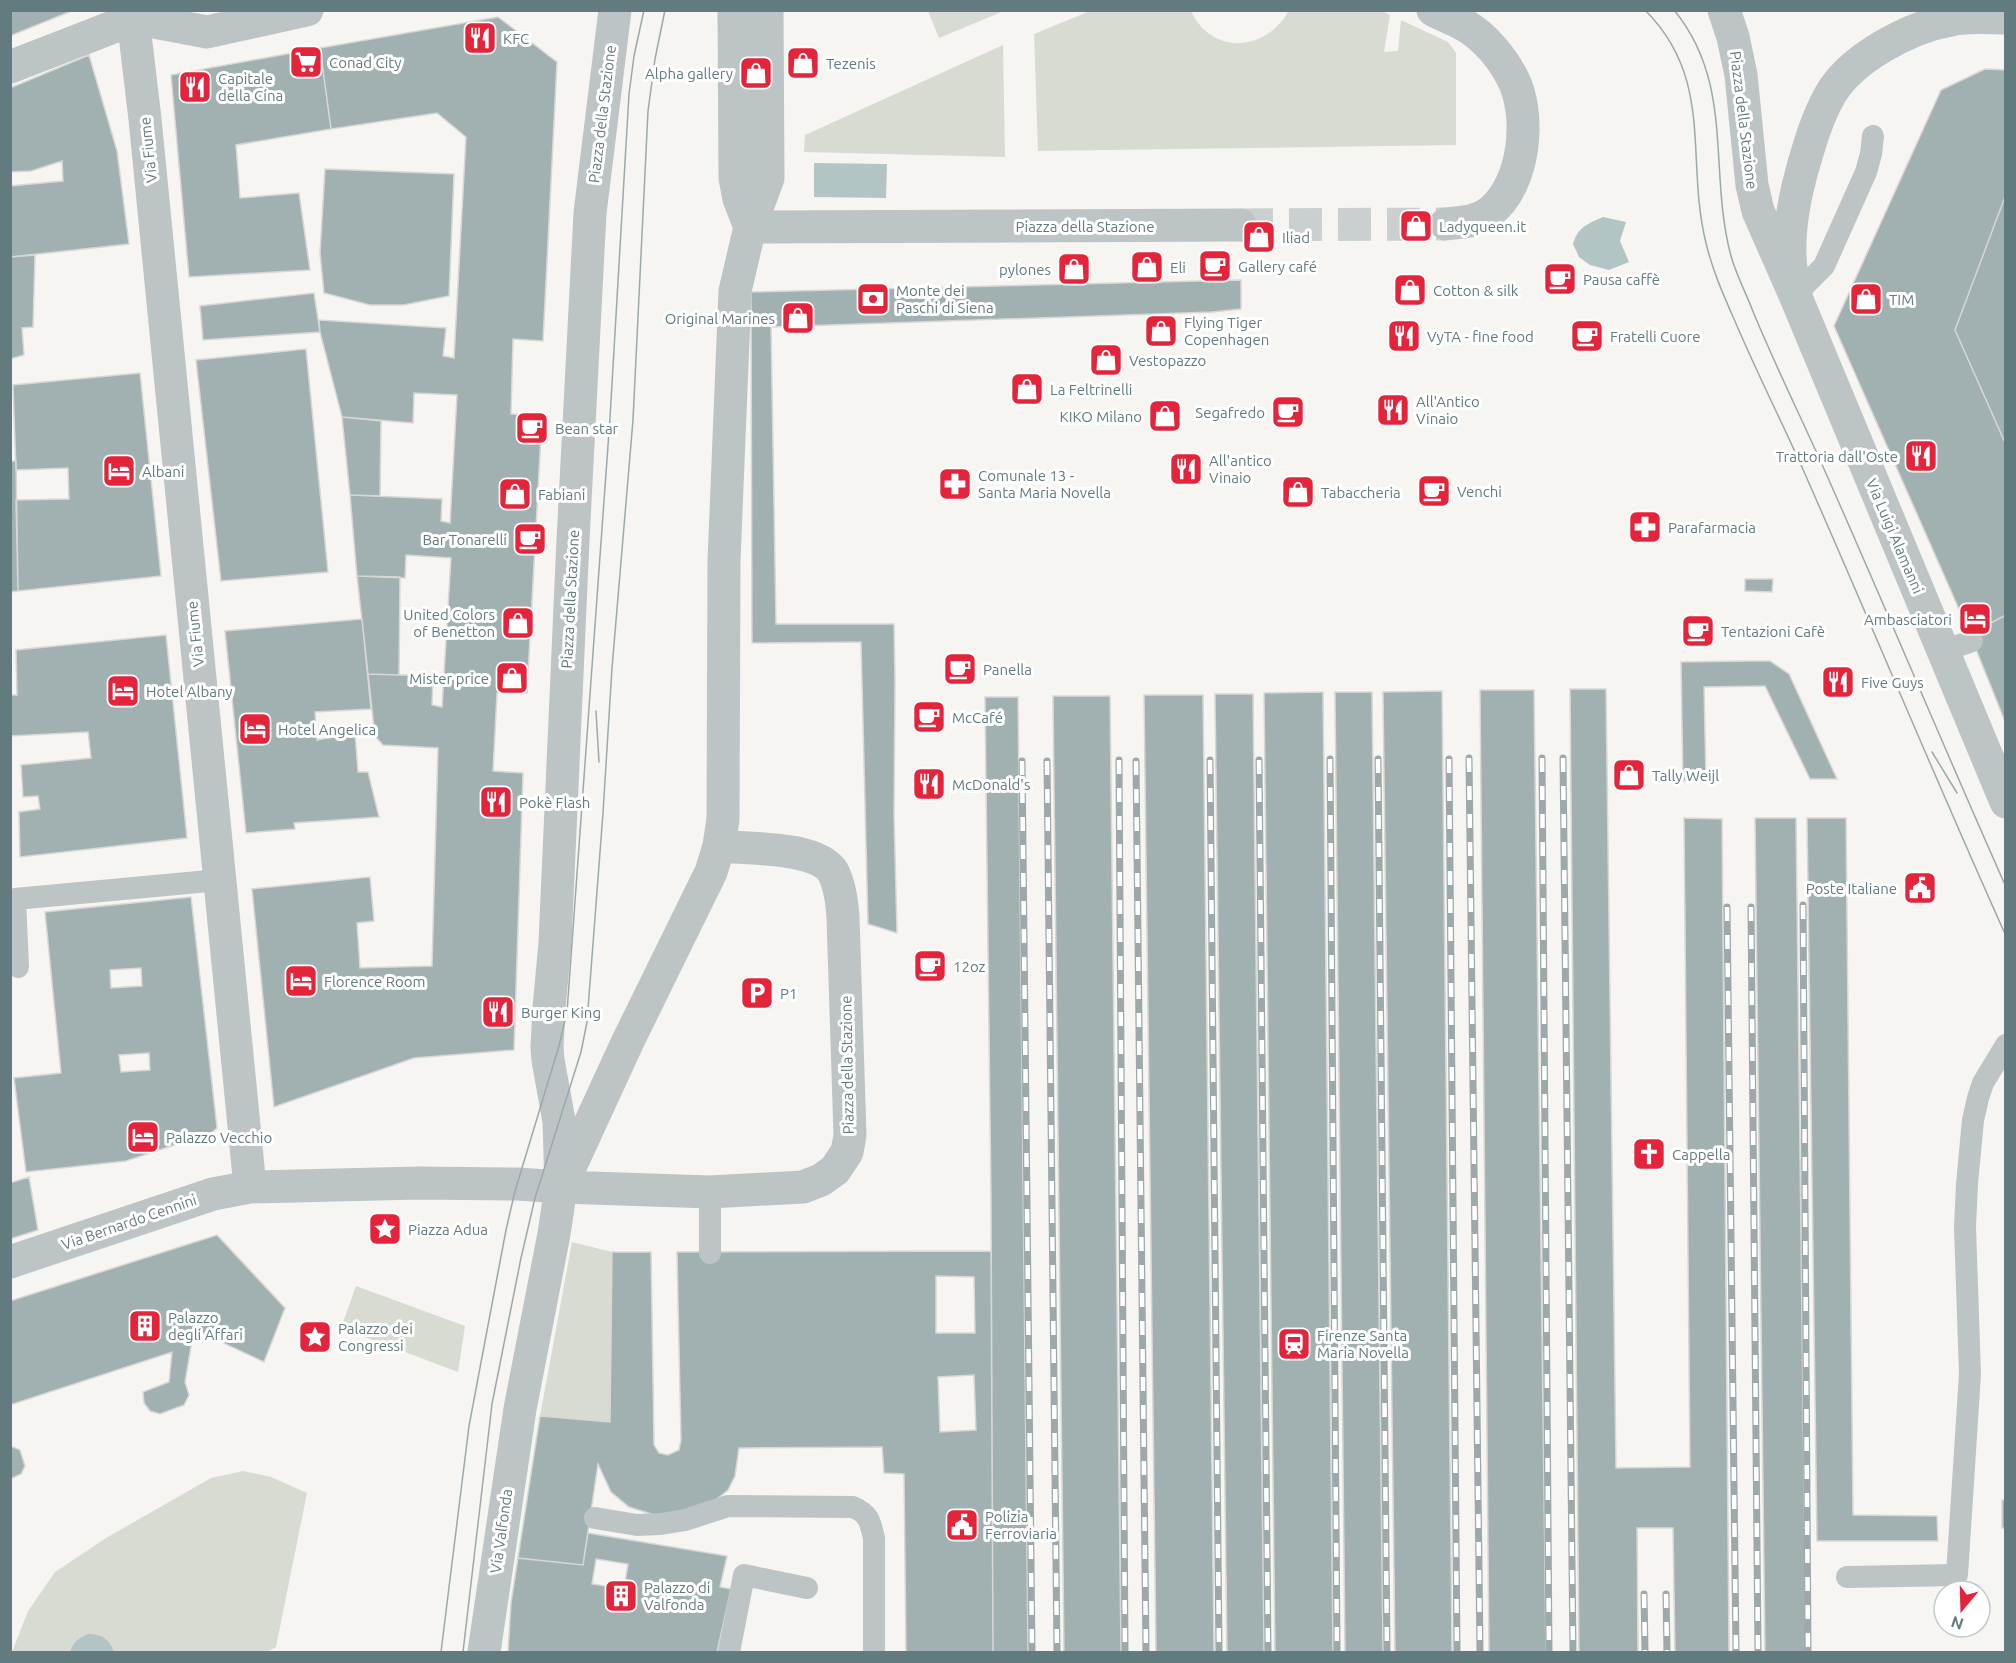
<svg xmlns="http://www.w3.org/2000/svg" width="2016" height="1663" font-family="Ubuntu,sans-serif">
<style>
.green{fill:#d8dbd2}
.water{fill:#b2c5c4}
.building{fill:#a1b0b1;stroke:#d7d7d5;stroke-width:1.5;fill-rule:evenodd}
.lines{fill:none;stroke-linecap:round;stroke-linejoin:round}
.street-tunnel{stroke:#c9d0cf;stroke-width:33;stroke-dasharray:33 16;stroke-linecap:butt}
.lane{stroke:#bcc4c5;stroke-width:22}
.street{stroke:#bcc4c5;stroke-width:33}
.tram{stroke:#9ca8aa;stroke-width:1.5}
.rail-casing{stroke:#9ca8aa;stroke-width:7}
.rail{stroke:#fff;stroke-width:4.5;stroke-dasharray:14;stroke-linecap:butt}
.labels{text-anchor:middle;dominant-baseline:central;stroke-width:6;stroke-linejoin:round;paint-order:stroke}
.poi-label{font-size:15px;fill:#617b7e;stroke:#fff;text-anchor:start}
.street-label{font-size:15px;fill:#617b7e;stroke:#fff}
</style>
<rect width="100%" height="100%" fill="#f6f5f2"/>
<path class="green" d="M1004,11l-65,27 -11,-27 76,-1z
M1191,11c21,45 76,41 98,-1l93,1 8,4 -6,37 14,-1 3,-31 47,22 8,11v92l-418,6 -4,-117 56,-23z
M1003,45l2,112 -201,-5 1,-17z
M572,1242l40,10 -2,170 -70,-6z
M356,1286l109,40 -7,46 -117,-44z
M243,1471l28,6 36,16 -31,154 -9,5h-255l16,-41 27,-39 51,-34 105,-60z"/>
<path class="water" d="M814,163l73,1 -1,34 -72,-1z
M1603,217l23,5 -6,19 9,21 -20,8 -19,-5 -11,-8 -6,-13c5,-17 14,-20 30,-27z
M89,1634c13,0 21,6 25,18h-44c3,-10 9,-15 19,-18z"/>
<path class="building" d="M10,10h64l-64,26z
M498,17l59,45 -14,279 -30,-2 -2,75 31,2 -15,277h-30l-4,78 30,2 -9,277 -100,8 -140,49 -22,-218 118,-12 4,44 -17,2 3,45 72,-2 6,-218 -55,-3 -8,-9 -7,-62 65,2 -1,29 10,2 9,-149 -45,-3 -1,23 -48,-2 -7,-81 92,4 -1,22 9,2 7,-128 -43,-2 -1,30 -71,-6 -22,-85 -1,-12 127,8 -3,28 11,2 12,-221 -29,-24 -106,16 -11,-81z
M320,48l11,81 -95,16 4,53 59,-5 11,77 -121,7 -18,-202z
M89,55l28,96 12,93 -119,13v-71l53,-5 -1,-20 -31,10 -21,1v-84z
M1985,69l21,1v124l-51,136 51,115v170l-36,19 -136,-308 107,-236z
M325,169l129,5 -5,122 -46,9h-33l-46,-12 -4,-40z
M2006,194v251l-51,-115z
M35,255l-2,72 -11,1 2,27 -14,4v-102z
M1241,280v29l-29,3 -441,15 5,297h118l1,57 -1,133 3,119 -29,-9 -7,-282 -109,1 -1,-351z
M314,293l6,39 -117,8 -3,-34z
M306,349l22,223 -107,9 -25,-221z
M140,373l21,203 -143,15 -2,-91 53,-1 -1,-31 -52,2 -3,-85z
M342,417l39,4 -1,75 -30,-1z
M10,461h6l2,130 -8,1z
M357,576l43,1 -1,98 -31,-1z
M1745,579h28l-1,13 -27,-1z
M2006,615v109l-36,-90z
M362,619l9,90 -56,3 2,28 38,-7 3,39h10l11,45 -85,6 1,6 -49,4 -21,-202z
M166,635l21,203 -167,19 -1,-45 21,-3 -2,-13 -15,1 -2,-32 70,-7 -3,-26 -78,4v-41h7l-1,-45z
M1749,661h21l19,13 48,105h-27l-45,-93 -61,1 2,93 -23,1 -2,-119z
M1570,689h36l10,779 74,-1 -6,-649 38,1 7,833h-54l-2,-124h-36l1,124h-59z
M1480,690h54l12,962h-57z
M1442,691l10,961h-57l-12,-960z
M1323,692l10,960h-58l-11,-959z
M1335,692h37l11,960h-38z
M1215,694h38l11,958h-37z
M1144,695h59l11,957h-58z
M1053,696h57l11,956h-57z
M985,697h33l10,955h-35l-2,-455z
M1755,818h41l10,834h-41z
M1807,818h39l7,697 84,1 1,25h-121z
M191,897l26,231 -6,5 -85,28 -100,11 -12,-94 47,-5 -16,-161zM141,968l1,18 -31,2 -1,-18zM149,1053l1,17 -29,2 -2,-17z
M29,1177l9,53 -28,9v-56z
M217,1235l68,73 -21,54 -70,-33 -9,53 4,13 -5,10 -24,9 -10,-3 -6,-8 -1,-11 26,-10 3,-30 -162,53v-104z
M991,1251l2,401h-87l-2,-178 -20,-1 -2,-26 -143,1 -4,28 -7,14 -20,16 -50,10 -29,-9 -18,-15 -13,-28 -15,101 -65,-7 22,-142 70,6 2,-170h39l3,193 5,8 9,2 11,-5 2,-10 -4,-188zM936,1276l38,1 1,56h-39zM974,1375l2,55 -36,2 -2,-55z
M10,1446l10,4 5,16 -4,8 -11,5z
M2002,1500h4v28h-4z
M588,1533l139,23 -7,31 11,2 -14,63h-209l3,-49 7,-45 65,7zM596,1559l32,5 -4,25 -32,-5z"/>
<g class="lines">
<path class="street-tunnel" d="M1240,225l206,-1"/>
<path class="lane" d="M1795,295l29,-29 42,-94 5,-18 2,-18
M1943,651l29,-10
M18,967l-3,-68 205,-19
M710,1192v61
M595,1518l42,7 24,-1 24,-4 43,-14 125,1c16,7 17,14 21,31v114
M1847,1577l110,-2 13,-201 -5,-147 2,-43 6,-64 5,-22 5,-15 23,-38
M729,1652l15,-77 63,13"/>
<path class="street" d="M734,10l1,168 4,21 11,28
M1433,10c11,6 23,10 33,16 19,11 36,32 46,51 20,37 13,108 -22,135 -13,10 -28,10 -44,12
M1724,10l9,27 8,38 11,110 6,26 37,84 211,507
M133,18l12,101 105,1068
M133,18l74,14 100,-22
M10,67l144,-56
M750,227l490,-2
M1792,276c-6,-36 1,-74 11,-109 7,-24 14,-49 27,-72 21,-37 80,-68 121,-75 17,-4 37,-2 55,-2
M564,1180l64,-139 83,-169 8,-26 4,-27 1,-258 11,-270 15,-64 18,-49 -1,-168
M10,1262l203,-68 37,-7 169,-4 99,1 43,3 149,5 93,-5 18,-7 14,-10 12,-18 3,-17 -7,-218c-1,-14 -3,-32 -10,-45 -16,-26 -86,-23 -114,-26
M484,1652l36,-243 34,-175 7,-47 -2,-66 -11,-61 -1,-13 2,-39 6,-65 18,-403 17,-327 25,-203"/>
<path class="tram" d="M1645,10c70,70 40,149 61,233 6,26 17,51 28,76 22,52 48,103 71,155 68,154 132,309 201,462
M1674,10c61,74 34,161 57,246 5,18 14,35 21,53 22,54 48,106 72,160 62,139 120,279 182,418
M596,711l3,51
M1932,752l25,41
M441,1652l28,-226 37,-196 9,-39 44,-145 8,-34 43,-594 19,-324 5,-38 10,-46
M463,1652l29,-248 29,-146 14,-60 46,-146 6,-30 16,-209 9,-145 21,-248 15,-309 7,-52 10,-49"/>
<defs>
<path id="rail" d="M1469,758l11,894
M1542,758l7,894
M1563,758l10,894
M1330,759l7,893
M1378,759l9,893
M1449,759l8,893
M1119,760l6,892
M1210,760l9,892
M1259,760l9,892
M1022,761l10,891
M1047,761l10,891
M1136,761l10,891
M1803,905l5,747
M1727,907l9,745
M1751,907l7,745
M1644,1594l1,58
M1666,1594l1,58"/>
</defs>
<use href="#rail" class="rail-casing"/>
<use href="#rail" class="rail"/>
</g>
<defs>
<symbol id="restaurant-square" viewBox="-11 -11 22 22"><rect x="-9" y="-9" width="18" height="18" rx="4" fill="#e4243a" stroke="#fff"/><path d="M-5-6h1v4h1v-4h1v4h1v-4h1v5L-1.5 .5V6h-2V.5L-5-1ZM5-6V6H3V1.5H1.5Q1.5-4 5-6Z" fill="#fff"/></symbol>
<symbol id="supermarket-square" viewBox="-11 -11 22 22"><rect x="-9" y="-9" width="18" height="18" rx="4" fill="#e4243a" stroke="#fff"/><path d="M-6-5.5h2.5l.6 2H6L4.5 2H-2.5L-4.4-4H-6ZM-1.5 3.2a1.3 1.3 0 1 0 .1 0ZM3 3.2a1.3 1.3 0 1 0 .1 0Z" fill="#fff"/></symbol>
<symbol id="shop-square" viewBox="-11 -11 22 22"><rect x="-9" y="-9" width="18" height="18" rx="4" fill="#e4243a" stroke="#fff"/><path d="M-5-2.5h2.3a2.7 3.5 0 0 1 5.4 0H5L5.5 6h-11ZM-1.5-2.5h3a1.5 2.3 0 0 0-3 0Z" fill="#fff"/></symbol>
<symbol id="cafe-square" viewBox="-11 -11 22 22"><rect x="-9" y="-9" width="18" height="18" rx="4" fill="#e4243a" stroke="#fff"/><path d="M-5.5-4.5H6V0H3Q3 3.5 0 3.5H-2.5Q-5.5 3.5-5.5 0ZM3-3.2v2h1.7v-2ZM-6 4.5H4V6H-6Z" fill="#fff"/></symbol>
<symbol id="bank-square" viewBox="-11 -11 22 22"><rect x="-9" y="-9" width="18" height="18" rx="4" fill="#e4243a" stroke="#fff"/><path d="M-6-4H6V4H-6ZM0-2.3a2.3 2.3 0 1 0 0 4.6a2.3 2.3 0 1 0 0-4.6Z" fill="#fff"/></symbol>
<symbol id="hotel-square" viewBox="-11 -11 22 22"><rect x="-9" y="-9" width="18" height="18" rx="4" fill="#e4243a" stroke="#fff"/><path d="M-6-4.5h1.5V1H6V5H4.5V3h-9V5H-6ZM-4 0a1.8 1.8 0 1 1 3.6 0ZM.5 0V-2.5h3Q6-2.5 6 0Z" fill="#fff"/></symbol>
<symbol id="pharmacy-square" viewBox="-11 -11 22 22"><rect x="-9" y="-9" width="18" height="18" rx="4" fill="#e4243a" stroke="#fff"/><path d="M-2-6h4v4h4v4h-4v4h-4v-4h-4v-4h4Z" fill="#fff"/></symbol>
<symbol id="civic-square" viewBox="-11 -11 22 22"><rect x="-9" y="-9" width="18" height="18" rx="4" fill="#e4243a" stroke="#fff"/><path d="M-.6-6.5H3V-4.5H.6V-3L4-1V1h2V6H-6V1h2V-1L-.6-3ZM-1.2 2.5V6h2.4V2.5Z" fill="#fff"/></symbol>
<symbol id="parking-square" viewBox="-11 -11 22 22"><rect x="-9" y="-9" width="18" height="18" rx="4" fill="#e4243a" stroke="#fff"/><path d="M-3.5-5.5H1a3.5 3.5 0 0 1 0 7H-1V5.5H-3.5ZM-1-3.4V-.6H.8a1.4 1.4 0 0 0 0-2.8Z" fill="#fff"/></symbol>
<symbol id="church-square" viewBox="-11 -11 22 22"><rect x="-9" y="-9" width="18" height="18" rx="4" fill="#e4243a" stroke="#fff"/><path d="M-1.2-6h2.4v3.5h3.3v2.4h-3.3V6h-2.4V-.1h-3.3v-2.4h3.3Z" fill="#fff"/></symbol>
<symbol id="sight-square" viewBox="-11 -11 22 22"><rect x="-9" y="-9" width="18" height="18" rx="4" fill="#e4243a" stroke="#fff"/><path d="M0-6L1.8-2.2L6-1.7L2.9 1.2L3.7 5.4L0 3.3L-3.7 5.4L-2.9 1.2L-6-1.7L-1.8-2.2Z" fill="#fff"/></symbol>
<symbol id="building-square" viewBox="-11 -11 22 22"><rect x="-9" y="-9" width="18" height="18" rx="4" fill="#e4243a" stroke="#fff"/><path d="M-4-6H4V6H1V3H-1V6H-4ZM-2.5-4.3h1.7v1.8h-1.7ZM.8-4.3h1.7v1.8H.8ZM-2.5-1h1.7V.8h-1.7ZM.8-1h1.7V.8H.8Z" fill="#fff"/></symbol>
<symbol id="station-square" viewBox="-11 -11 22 22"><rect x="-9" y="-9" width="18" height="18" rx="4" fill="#e4243a" stroke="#fff"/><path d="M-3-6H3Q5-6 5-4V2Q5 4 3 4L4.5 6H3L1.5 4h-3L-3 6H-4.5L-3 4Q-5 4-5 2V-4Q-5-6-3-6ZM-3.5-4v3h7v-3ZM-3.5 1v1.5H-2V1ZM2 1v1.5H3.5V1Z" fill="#fff"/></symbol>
</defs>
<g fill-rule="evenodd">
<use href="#restaurant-square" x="461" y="19" width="38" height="38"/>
<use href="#supermarket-square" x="287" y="43" width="38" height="38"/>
<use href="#shop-square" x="784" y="44" width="38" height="38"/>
<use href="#shop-square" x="737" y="54" width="38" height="38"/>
<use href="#restaurant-square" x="176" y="68" width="38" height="38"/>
<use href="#shop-square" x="1397" y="207" width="38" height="38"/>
<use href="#shop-square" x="1240" y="218" width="38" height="38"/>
<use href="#cafe-square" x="1196" y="247" width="38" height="38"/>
<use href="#shop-square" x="1128" y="248" width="38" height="38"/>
<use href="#shop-square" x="1055" y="250" width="38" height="38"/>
<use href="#cafe-square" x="1541" y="260" width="38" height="38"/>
<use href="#shop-square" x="1391" y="271" width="38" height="38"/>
<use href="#bank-square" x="854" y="280" width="38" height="38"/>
<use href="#shop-square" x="1847" y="280" width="38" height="38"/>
<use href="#shop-square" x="779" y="299" width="38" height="38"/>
<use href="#shop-square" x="1142" y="312" width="38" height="38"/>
<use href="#restaurant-square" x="1385" y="317" width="38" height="38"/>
<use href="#cafe-square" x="1568" y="317" width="38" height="38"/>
<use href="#shop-square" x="1087" y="341" width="38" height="38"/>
<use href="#shop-square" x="1008" y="370" width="38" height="38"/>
<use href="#restaurant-square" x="1374" y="391" width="38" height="38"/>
<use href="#cafe-square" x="1269" y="393" width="38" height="38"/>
<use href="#shop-square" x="1146" y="397" width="38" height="38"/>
<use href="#cafe-square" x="513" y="409" width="38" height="38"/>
<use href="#restaurant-square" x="1902" y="437" width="38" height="38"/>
<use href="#restaurant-square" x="1167" y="450" width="38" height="38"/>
<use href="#hotel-square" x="100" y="452" width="38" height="38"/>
<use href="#pharmacy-square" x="936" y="465" width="38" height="38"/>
<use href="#cafe-square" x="1415" y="472" width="38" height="38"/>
<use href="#shop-square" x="1279" y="473" width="38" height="38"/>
<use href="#shop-square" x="496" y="475" width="38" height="38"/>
<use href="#pharmacy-square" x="1626" y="508" width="38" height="38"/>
<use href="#cafe-square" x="511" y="520" width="38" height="38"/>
<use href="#hotel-square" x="1956" y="600" width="38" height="38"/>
<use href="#shop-square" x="499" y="604" width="38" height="38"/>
<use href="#cafe-square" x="1679" y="612" width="38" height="38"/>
<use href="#cafe-square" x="941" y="650" width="38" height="38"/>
<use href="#shop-square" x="493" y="659" width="38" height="38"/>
<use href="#restaurant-square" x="1819" y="663" width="38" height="38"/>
<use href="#hotel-square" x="104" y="672" width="38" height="38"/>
<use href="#cafe-square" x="910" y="698" width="38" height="38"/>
<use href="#hotel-square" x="236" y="710" width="38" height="38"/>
<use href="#shop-square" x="1610" y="756" width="38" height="38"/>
<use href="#restaurant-square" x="910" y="765" width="38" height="38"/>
<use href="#restaurant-square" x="477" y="783" width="38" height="38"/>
<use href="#civic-square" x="1901" y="869" width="38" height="38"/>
<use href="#cafe-square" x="911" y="947" width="38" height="38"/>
<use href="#hotel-square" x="282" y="962" width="38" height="38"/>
<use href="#parking-square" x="738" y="974" width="38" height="38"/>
<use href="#restaurant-square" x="479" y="993" width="38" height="38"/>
<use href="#hotel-square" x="124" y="1118" width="38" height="38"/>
<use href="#church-square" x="1630" y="1135" width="38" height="38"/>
<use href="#sight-square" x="366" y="1210" width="38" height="38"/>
<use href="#building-square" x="126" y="1307" width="38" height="38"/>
<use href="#sight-square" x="296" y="1318" width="38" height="38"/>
<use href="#station-square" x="1275" y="1325" width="38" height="38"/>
<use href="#civic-square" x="943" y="1506" width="38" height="38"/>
<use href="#building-square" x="602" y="1577" width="38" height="38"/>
</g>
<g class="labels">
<g class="poi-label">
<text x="503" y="38">KFC</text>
<text x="329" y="62">Conad City</text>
<text x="826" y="63">Tezenis</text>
<text x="733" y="73" text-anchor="end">Alpha gallery</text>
<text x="218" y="78">Capitale<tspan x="218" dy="17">della Cina</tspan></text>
<text x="1439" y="226">Ladyqueen.it</text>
<text x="1282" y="237">Iliad</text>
<text x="1238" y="266">Gallery café</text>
<text x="1170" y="267">Eli</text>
<text x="1051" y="269" text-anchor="end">pylones</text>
<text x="1583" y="279">Pausa caffè</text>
<text x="896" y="290">Monte dei<tspan x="896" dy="17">Paschi di Siena</tspan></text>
<text x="1433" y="290">Cotton &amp; silk</text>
<text x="1889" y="299">TIM</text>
<text x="775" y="318" text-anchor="end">Original Marines</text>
<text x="1184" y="322">Flying Tiger<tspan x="1184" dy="17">Copenhagen</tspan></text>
<text x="1427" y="336">VyTA - fine food</text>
<text x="1610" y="336">Fratelli Cuore</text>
<text x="1129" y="360">Vestopazzo</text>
<text x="1050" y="389">La Feltrinelli</text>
<text x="1416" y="401">All'Antico<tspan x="1416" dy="17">Vinaio</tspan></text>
<text x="1265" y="412" text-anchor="end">Segafredo</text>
<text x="1142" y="416" text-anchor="end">KIKO Milano</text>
<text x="555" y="428">Bean star</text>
<text x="1898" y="456" text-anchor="end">Trattoria dall'Oste</text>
<text x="1209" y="460">All'antico<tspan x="1209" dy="17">Vinaio</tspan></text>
<text x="142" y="471">Albani</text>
<text x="978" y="475">Comunale 13 -<tspan x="978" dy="17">Santa Maria Novella</tspan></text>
<text x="1457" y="491">Venchi</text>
<text x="1321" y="492">Tabaccheria</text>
<text x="538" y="494">Fabiani</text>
<text x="1668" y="527">Parafarmacia</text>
<text x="507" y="539" text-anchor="end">Bar Tonarelli</text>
<text x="495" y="614" text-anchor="end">United Colors<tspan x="495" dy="17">of Benetton</tspan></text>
<text x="1952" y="619" text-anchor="end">Ambasciatori</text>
<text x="1721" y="631">Tentazioni Cafè</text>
<text x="983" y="669">Panella</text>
<text x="489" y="678" text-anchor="end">Mister price</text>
<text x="1861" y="682">Five Guys</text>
<text x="146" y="691">Hotel Albany</text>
<text x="952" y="717">McCafé</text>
<text x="278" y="729">Hotel Angelica</text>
<text x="1652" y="775">Tally Weijl</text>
<text x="952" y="784">McDonald's</text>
<text x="519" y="802">Pokè Flash</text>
<text x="1897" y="888" text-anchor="end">Poste Italiane</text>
<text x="953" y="966">12oz</text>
<text x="324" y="981">Florence Room</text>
<text x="780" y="993">P1</text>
<text x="521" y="1012">Burger King</text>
<text x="166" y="1137">Palazzo Vecchio</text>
<text x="1672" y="1154">Cappella</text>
<text x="408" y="1229">Piazza Adua</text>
<text x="168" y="1317">Palazzo<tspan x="168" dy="17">degli Affari</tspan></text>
<text x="338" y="1328">Palazzo dei<tspan x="338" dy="17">Congressi</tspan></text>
<text x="1317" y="1335">Firenze Santa<tspan x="1317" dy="17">Maria Novella</tspan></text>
<text x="985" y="1516">Polizia<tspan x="985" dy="17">Ferroviaria</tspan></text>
<text x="644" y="1587">Palazzo di<tspan x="644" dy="17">Valfonda</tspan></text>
</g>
<g class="street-label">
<text transform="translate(602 114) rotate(-83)">Piazza della Stazione</text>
<text transform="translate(1744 120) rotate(83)">Piazza della Stazione</text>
<text transform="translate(148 150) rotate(-96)">Via Fiume</text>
<text x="1085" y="226">Piazza della Stazione</text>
<text transform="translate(1895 536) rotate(67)">Via Luigi Alamanni</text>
<text transform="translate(570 599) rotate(-87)">Piazza della Stazione</text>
<text transform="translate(195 634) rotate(-96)">Via Fiume</text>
<text transform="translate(847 1065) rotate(-91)">Piazza della Stazione</text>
<text transform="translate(129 1222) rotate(-19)">Via Bernardo Cennini</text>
<text transform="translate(501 1531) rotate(-82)">Via Valfonda</text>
</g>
</g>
<rect width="2016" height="1663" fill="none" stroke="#617b7e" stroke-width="24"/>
<g transform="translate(1962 1609) rotate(199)"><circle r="28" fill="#ffffff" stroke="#c0cacb" stroke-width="1.5"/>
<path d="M0-4.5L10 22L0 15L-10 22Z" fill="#e4243a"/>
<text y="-9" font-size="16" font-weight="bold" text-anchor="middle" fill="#617b7e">N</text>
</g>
</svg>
